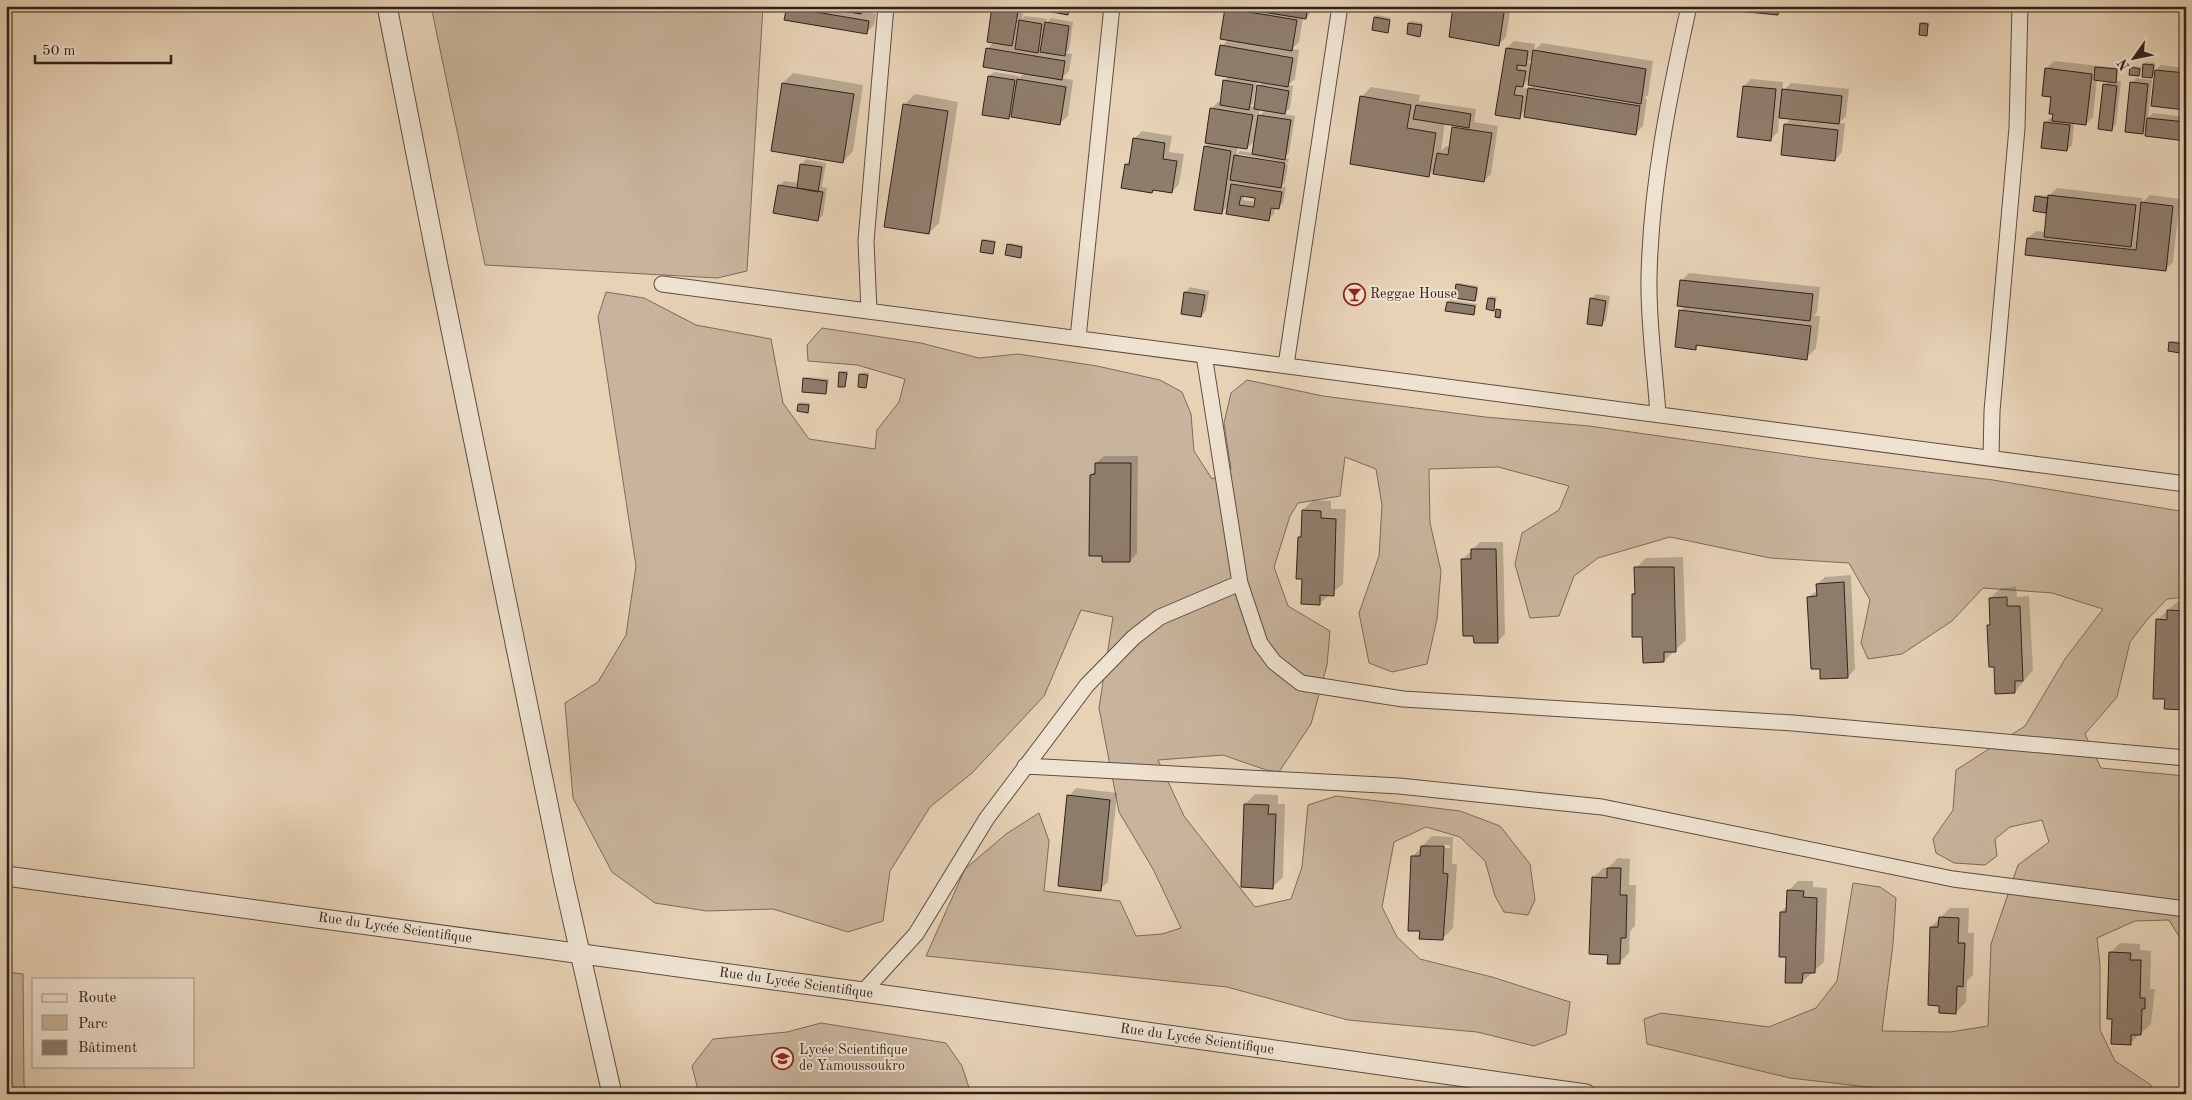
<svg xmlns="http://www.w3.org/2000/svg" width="2192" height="1100" font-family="'Old Standard TT',serif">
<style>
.green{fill:#c8b49c;stroke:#7c6a5c}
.shadow{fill:#0003;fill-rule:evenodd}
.building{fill:#8f7d6c;stroke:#2f211b;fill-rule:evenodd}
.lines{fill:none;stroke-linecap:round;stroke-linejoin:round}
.minor-casing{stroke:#5d4d42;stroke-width:17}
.tertiary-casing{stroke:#5d4d42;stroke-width:21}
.minor{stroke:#efe2d0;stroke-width:15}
.tertiary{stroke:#efe2d0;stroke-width:19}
.labels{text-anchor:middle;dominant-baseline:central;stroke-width:4;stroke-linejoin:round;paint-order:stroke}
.poi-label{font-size:14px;fill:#2f211b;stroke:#efe2d0;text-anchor:start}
.street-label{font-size:14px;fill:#2f211b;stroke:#efe2d0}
</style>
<rect width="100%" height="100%" fill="#e7d2b6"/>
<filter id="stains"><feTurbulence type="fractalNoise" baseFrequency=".004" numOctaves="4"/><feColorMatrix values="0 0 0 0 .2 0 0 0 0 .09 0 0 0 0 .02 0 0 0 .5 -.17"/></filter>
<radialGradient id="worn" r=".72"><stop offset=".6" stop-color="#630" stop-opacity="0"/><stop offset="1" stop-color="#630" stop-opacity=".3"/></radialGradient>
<path class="green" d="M431,6h332l-16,265 -30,7 -232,-13z
M606,292l38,6 52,27 75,14 12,64 26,36 66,10 2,-19 22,-28 6,-23 -48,-14 -49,-4 -1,-16 15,-17 99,15 58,15 39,-4 79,12 63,14 22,12 9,22 3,37 18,28 19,-10 -7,-46 7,-30 16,-13 76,16 162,21 104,9 232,33 172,21 193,32v85l-19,2 -21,22 -16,21 -13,55 -32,37 16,34 85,8v172l-17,-28 -34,1 -38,17 3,27v65l15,31 36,24 -1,9h-222l-138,-16 -143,-34 -3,-25 17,-6 108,14 47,-19 21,-27 16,-98 27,4 16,11 -3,46 -11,87 68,1 38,-6 3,-82 27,-79 31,-23 -7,-22 -32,7 -15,12 2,17 -12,9 -31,-2 -18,-10 -3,-14 20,-29 3,-40 69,-44 40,-67 38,-50 -51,-16 -69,-5 -31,33 -50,33 -34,5 -7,-16 9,-43 -21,-37 -79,-5 -100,-21 -72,21 -24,18 -15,40 -29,2 -15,-54 7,-31 37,-23 10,-24 -71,-19 -69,2 1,54 11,48 -4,48 -10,45 -35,8 -23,-9 -10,-50 20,-57 3,-51 -6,-36 -31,-12 -5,39 -42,7 -8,13 -16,51 14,39 42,25 -3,34 -16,59 -32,48 -13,-2 -43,-15 -65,5 26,56 71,91 36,-8 11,-32 6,-62 28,-9 124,15 40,15 30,38 5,36 -7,15 -24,-3 -9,-16 -10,-35 -25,-24 -34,-10 -32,15 -12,65 15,30 23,22 72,18 78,25 -4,32 -32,12 -57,-14 -129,-12 -121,-33 -301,-31 39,-87 41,-35 33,-21 10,28 -5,50 76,10 16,35 26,-2 19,-6 -28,-59 -34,-57 -20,-104 14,-91 -32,-7 -37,86 -72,77 -42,34 -40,64 -7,50 -35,11 -75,-23 -66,2 -52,-8 -43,-31 -39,-74 -8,-95 33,-21 28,-47 10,-69 -38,-249z
M6,972l17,2 1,111 6,9h-24z
M821,1023l125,20 16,23 9,28h-272l-7,-28 21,-27 74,-7z"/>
<path class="shadow" d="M788,6h79l-5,5 14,3 -2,11 -7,7z
M994,6h79l-5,7 -44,-7 -2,13 3,-3 22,3 -1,4 5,-5 22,4 -4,28 -3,3 6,1 -3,17 -7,7 11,2 -5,36 -8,7 -47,-10 -5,5 -19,-42 5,-4 25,4 -1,3 7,-7 -38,-23 7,-7z
M1228,6h88l-10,12h-3l-4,24 -7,7 7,1 -4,29 -7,6 5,1 -3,22 -6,6 11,2 -6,37 -4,5 4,1 -1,4 -50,-9v3l50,8 -3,17 -4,5h5l-3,16 -4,5 -4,-1 -1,7 -5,5 -40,-14 -8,8 -16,-66 4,-5 2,-33 8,-8 2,1 3,-21 5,-5 -7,-30 7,-7 -3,-31zM1257,81l6,1 -4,4 -4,21 -5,-1 3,-2zM1260,109l5,1 -7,7zM1256,140l-3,13 -13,-2 -4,4 2,-8 9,1zM1244,195l13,2 -1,5 -13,-2z
M1455,6h56l-5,31 -7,7z
M1740,6h42l-5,8z
M1377,15l14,3 -4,13 -12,-14z
M1411,21l12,2 -4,12 -11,-2z
M1923,22l7,1 -4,11 -5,-10z
M1514,41l21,3 -1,7 8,-8 111,18 -5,34 -4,3 3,1 -4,27 -8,8 -109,-24 -7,7 -22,-3 10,-66zM1534,57l-1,7 -5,-1zM1530,78l3,7 -3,4 -9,-1z
M2054,61l64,7 -1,13h4l-5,43 -4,5 -8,-44 4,-4 -11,-2 -4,38 -7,7 -12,-1 -2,22 -5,5 -22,-27 5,-5h4l-2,-22 -6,-27z
M2146,62l9,1 -1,9 7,-7 25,3 -2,40 -28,-35 -4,4 -8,-13z
M2133,66l9,1 -3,8 -8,-7z
M793,73l70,12 -10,66 -10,11 -70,-12 10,-67z
M2136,78l16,2 -4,38 5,-5 33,4v23l-39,-12 -5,5 -10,-50z
M1751,79l32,3 -1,10 9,-9 58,6 -3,27 -7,7h6l-3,29 -7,8 -50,-35 7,-7 -13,-1 -1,15 -8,8 -26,-54z
M1371,87l49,8 -1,8 3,-2 54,8 -2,13 24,4 -7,48 -7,7 -48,-13 -8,8 -67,-79zM1445,122l12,2 -3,3 -3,20 -5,-1 -5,5z
M915,94l43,8 -19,121 -10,10 -24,-129z
M1142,131l30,5 -3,16 15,2 -5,30 -7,8 -17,-3 -3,3 -26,-28 5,-5 3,-20z
M806,159l20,4 -4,24 5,1 -4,27 -5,5 -39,-34 5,-5 15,2 3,-19z
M2057,188l85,10v5l8,-8 30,4 -7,63 -8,8 -137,-32 8,-7 10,1 2,-21 -14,-1 2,-13 2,-2 11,1z
M986,239l10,2 -4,12 -9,-12z
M1010,243l13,2 -3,11 -12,-11z
M1689,273l131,14 -3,25 -3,4h6l-4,32 -10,10 -107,-13 -4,4 -15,-38 5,-5 -3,-26z
M1459,283l19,3 -1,12 -3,2 -17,-15z
M1190,287l19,4 -3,20 -5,5 -15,-24z
M1596,294l14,2 -4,24 -5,5 -10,-26z
M1491,296l6,1 -4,12 -4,-11z
M1450,300l27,4 -2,8 -2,2 -25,-12z
M2172,341l14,1v10l-16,-9z
M842,371h6l-3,15 -5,-13z
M863,372l6,1 -3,14 -5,-13z
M806,377l23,2 -2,12 -2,2 -21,-14z
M801,402l9,1 -2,8 -9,-7z
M1104,456h34l-1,97 -7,8 -39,-86 5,-5v-7z
M1313,500l18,1v8h15l-3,75 -24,20 -16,-26 -4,-41 3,-3 1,-24z
M1480,542h23l2,92 -8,8 -34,-83z
M1683,557l3,83 -22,21 -20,-25 -11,-42 3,-3v-23l10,-10z
M1851,575l4,94 -7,8 -27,-9 -13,-71 10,-7 -1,-6 8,-7z
M2016,587l1,10 12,-1 4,74 -18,22 -20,-27 -7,-39 4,-3 -2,-25 11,-10z
M2178,601h8v108l-20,-11 -9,-78z
M1076,788l41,5 -9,89 -8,7 -31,-93z
M1255,794l23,1v9h7l-2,73 -10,10 -28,-83z
M1432,836l21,1 -1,27h5l-4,64 -10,10 -22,-8 -9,-73zM1430,845h20v3l-22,-1z
M1618,858l12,1 -1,26h7l-1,41 -5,5 -1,22 -10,10 -26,-85 10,-10h5z
M1798,881h15v6l14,1 -3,74 -22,20 -15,-26 -6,-44 6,-6 1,-15z
M1950,908h19l-1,25h6l-1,42 -6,6 -1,21 -10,10 -25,-85z
M2120,943l20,1v6l11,1 -1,38h5l-4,35 -21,19 -20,-90z"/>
<path class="building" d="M787,6h12l-1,3 71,12 -2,13 -83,-14z
M814,6h48l-1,8z
M992,6h27l-7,40 -25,-4z
M1020,6h49l-1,9z
M1225,6h83l-2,13z
M1453,6h52l-6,40 -50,-9z
M1739,6h40l-1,9 -40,-4z
M1225,8l72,12 -5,31 -72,-12z
M1374,17l16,3 -2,13 -16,-3z
M1019,20l23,4 -4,29 -23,-4z
M1045,22l24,4 -4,30 -25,-4z
M1408,23l14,2 -2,12 -13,-3z
M1920,23l8,1 -1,12 -8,-1z
M1220,45l73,13 -5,29 -73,-12z
M986,48l79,13 -3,19 -79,-13z
M1506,48l22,3 -2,15 -9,-1v5l9,1 -3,16 -7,-1 -2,9 9,1 -3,23 -25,-4z
M1533,50l113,19 -5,35 -113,-19z
M2143,64l11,1 -2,13 -10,-1z
M2095,67l22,2 -1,14 -22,-3z
M2130,67l10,2 -1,7 -10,-1z
M2045,68l47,6 -6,51 -34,-4 1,-7h-4l2,-17 -9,-1z
M2155,70l31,3 -1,37 -34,-4z
M988,76l27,4 -6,39 -27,-4z
M1017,79l49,8 -6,38 -49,-8z
M1223,80l30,5 -4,25 -29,-5z
M2130,82l18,2 -5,50 -18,-2z
M782,83l72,11 -11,69 -72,-12z
M2103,84l14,2 -5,45 -14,-2z
M1257,85l32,6 -4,23 -31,-5z
M1743,86l33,3 -5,52 -34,-4z
M1528,88l112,18 -4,29 -112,-18z
M1782,89l60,7 -3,28 -60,-6z
M1360,96l51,9 -4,23 29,5 -7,44 -79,-13z
M903,104l45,7 -19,123 -45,-7z
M1416,105l55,9 -2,14 -56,-9z
M1210,108l43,7 -6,34 -42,-6z
M1258,115l33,5 -6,40 -33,-6z
M2147,118l39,4v19l-41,-5z
M2044,122l26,3 -3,26 -26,-3z
M1784,124l54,6 -3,31 -54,-6z
M1452,127l40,6 -8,49 -51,-8 4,-21 11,2z
M1133,138l32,5 -2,16 14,2 -5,32 -19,-3 -1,3 -31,-5 4,-24 4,1z
M1204,146l27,5 -9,63 -28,-4z
M1234,155l51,8 -4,25 -51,-8z
M800,164l22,3 -4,25 -21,-4z
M1231,184l51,8 -3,17 -8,-1 -2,13 -43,-7zM1241,196l14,2 -1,9 -15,-2z
M778,185l45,7 -5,29 -45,-8z
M2048,195l88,10 -5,42 -87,-10z
M2035,196l13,2 -2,15 -13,-2z
M2141,202l32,4 -7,65 -141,-16 2,-17 109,12z
M982,240l13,2 -2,12 -13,-2z
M1007,244l15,3 -1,11 -16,-3z
M1680,280l133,14 -3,27 -133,-15z
M1456,284l21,4 -2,13 -21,-3z
M1184,292l21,3 -4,22 -20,-3z
M1488,298l7,1 -1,12 -8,-2z
M1590,298l16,3 -4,25 -15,-2z
M1447,302l28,4 -1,9 -29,-4z
M1496,309l5,1 -1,8 -5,-1z
M1679,310l132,16 -4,34 -111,-15v5l-21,-3z
M2169,342l17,2v10l-18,-3z
M839,372l8,1 -2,14h-7z
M859,374l9,1 -2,13 -8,-1z
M803,378l24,3 -1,13 -24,-2z
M798,404l11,1 -1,8 -11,-2z
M1095,463h36l-1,99h-28v-6h-13l1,-81 5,-1z
M1302,510l19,1v7l15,1 -2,77 -14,-1v10l-19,-1 1,-25h-6l2,-42h3z
M1471,549h25l2,94h-24l-1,-7h-10l-2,-77h10z
M1634,567h40l2,85h-12v10l-21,1 -1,-26h-10v-43h3z
M1844,582l4,96 -28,1v-10h-9l-4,-72 10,-1 -1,-12z
M2007,597v9h13l3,75h-8v12l-20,1 -1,-27h-5l-2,-42h3l-1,-27z
M2167,610l18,1 1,99 -22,-1 1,-10h-12l3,-80 11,1z
M1067,795l43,5 -9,91 -43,-5z
M1244,804l25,1 -1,9h8l-3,75 -32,-2z
M1421,846h23l-1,27 5,1 -5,66 -24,-1 1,-8h-12l3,-75h9z
M1607,868h14l-1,27h7l-1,43h-5l-1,26h-13l1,-9 -19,-1 3,-77 15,1z
M1787,890l17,1 -1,6 14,1 -2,75h-12l-1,10h-17l1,-26h-7l1,-45h6z
M1939,917l20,1 -1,25h7l-2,44 -6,-1 -1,28 -17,-1v-7l-11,-1 2,-78h8z
M2109,952l22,1 -1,7h11l-1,38h5v11h-3l-1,26h-10v10l-20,-1 1,-25h-5z"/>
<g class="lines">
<defs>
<path id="minor" d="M662,284l1524,200
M869,311l-3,-70 20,-235
M1078,338l34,-332
M1204,355l36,228 20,60 14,19 27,21 102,16 390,24 393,35
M1286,365l54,-359
M1658,414c-3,-44 -10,-92 -9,-137 2,-92 20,-181 40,-271
M1991,458l1,-47 25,-283 3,-122
M1025,766l374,20 203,21 351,72 233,30
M863,992l53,-58 71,-116 100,-133 47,-48 26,-20 80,-34"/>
<path id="tertiary" d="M387,6l52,265 125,611 48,212
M6,876l857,116 723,102"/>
</defs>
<use href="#minor" class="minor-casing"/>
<use href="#tertiary" class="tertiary-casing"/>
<use href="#minor" class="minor"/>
<use href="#tertiary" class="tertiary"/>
</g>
<defs>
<symbol id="bar-ring" viewBox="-11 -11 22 22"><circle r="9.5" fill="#efe2d0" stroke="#8f2418" stroke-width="1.5"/><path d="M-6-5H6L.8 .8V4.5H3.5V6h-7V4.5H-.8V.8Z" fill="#8f2418"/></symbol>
<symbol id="school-ring" viewBox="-11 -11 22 22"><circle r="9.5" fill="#efe2d0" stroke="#8f2418" stroke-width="1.5"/><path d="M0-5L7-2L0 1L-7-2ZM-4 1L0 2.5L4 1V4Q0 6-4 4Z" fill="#8f2418"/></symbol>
</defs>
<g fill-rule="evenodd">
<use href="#bar-ring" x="1342" y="282" width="25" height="25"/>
<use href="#school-ring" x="770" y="1046" width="25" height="25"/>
</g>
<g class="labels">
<g class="poi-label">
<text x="1370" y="294">Reggae House</text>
<text x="799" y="1050">Lycée Scientifique<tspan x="799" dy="16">de Yamoussoukro</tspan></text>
</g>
<g class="street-label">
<text transform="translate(395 928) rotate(8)">Rue du Lycée Scientifique</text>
<text transform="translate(796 983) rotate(8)">Rue du Lycée Scientifique</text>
<text transform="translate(1197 1039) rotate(8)">Rue du Lycée Scientifique</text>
</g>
</g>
<rect width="2192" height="1100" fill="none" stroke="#e7d2b6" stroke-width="25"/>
<rect x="8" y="8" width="2177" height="1085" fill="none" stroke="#2f211b" stroke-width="2.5"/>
<rect x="12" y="12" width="2167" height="1075" fill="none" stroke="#2f211b"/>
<rect x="32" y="978" width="162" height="90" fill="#efe2d0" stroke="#a29588"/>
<rect x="42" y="994" width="25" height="8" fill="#efe2d0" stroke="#a29588"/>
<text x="78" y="1002" font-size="15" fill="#2f211b">Route</text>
<rect x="42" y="1015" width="25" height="15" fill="#c8b49c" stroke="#a29588"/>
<text x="78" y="1028" font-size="15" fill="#2f211b">Parc</text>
<rect x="42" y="1040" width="25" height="15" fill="#8f7d6c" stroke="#a29588"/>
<text x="78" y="1052" font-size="15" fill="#2f211b">Bâtiment</text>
<g transform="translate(2134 58) rotate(237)" stroke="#efe2d0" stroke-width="4" paint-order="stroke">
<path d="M0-4L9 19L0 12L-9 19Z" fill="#2f211b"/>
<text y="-8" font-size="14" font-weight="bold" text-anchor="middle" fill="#2f211b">N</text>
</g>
<path d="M35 55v8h136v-8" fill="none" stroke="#2f211b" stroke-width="2.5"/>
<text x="42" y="55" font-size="15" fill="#2f211b" stroke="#efe2d0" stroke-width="4" paint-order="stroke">50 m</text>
<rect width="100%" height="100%" filter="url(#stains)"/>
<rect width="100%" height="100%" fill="url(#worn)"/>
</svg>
